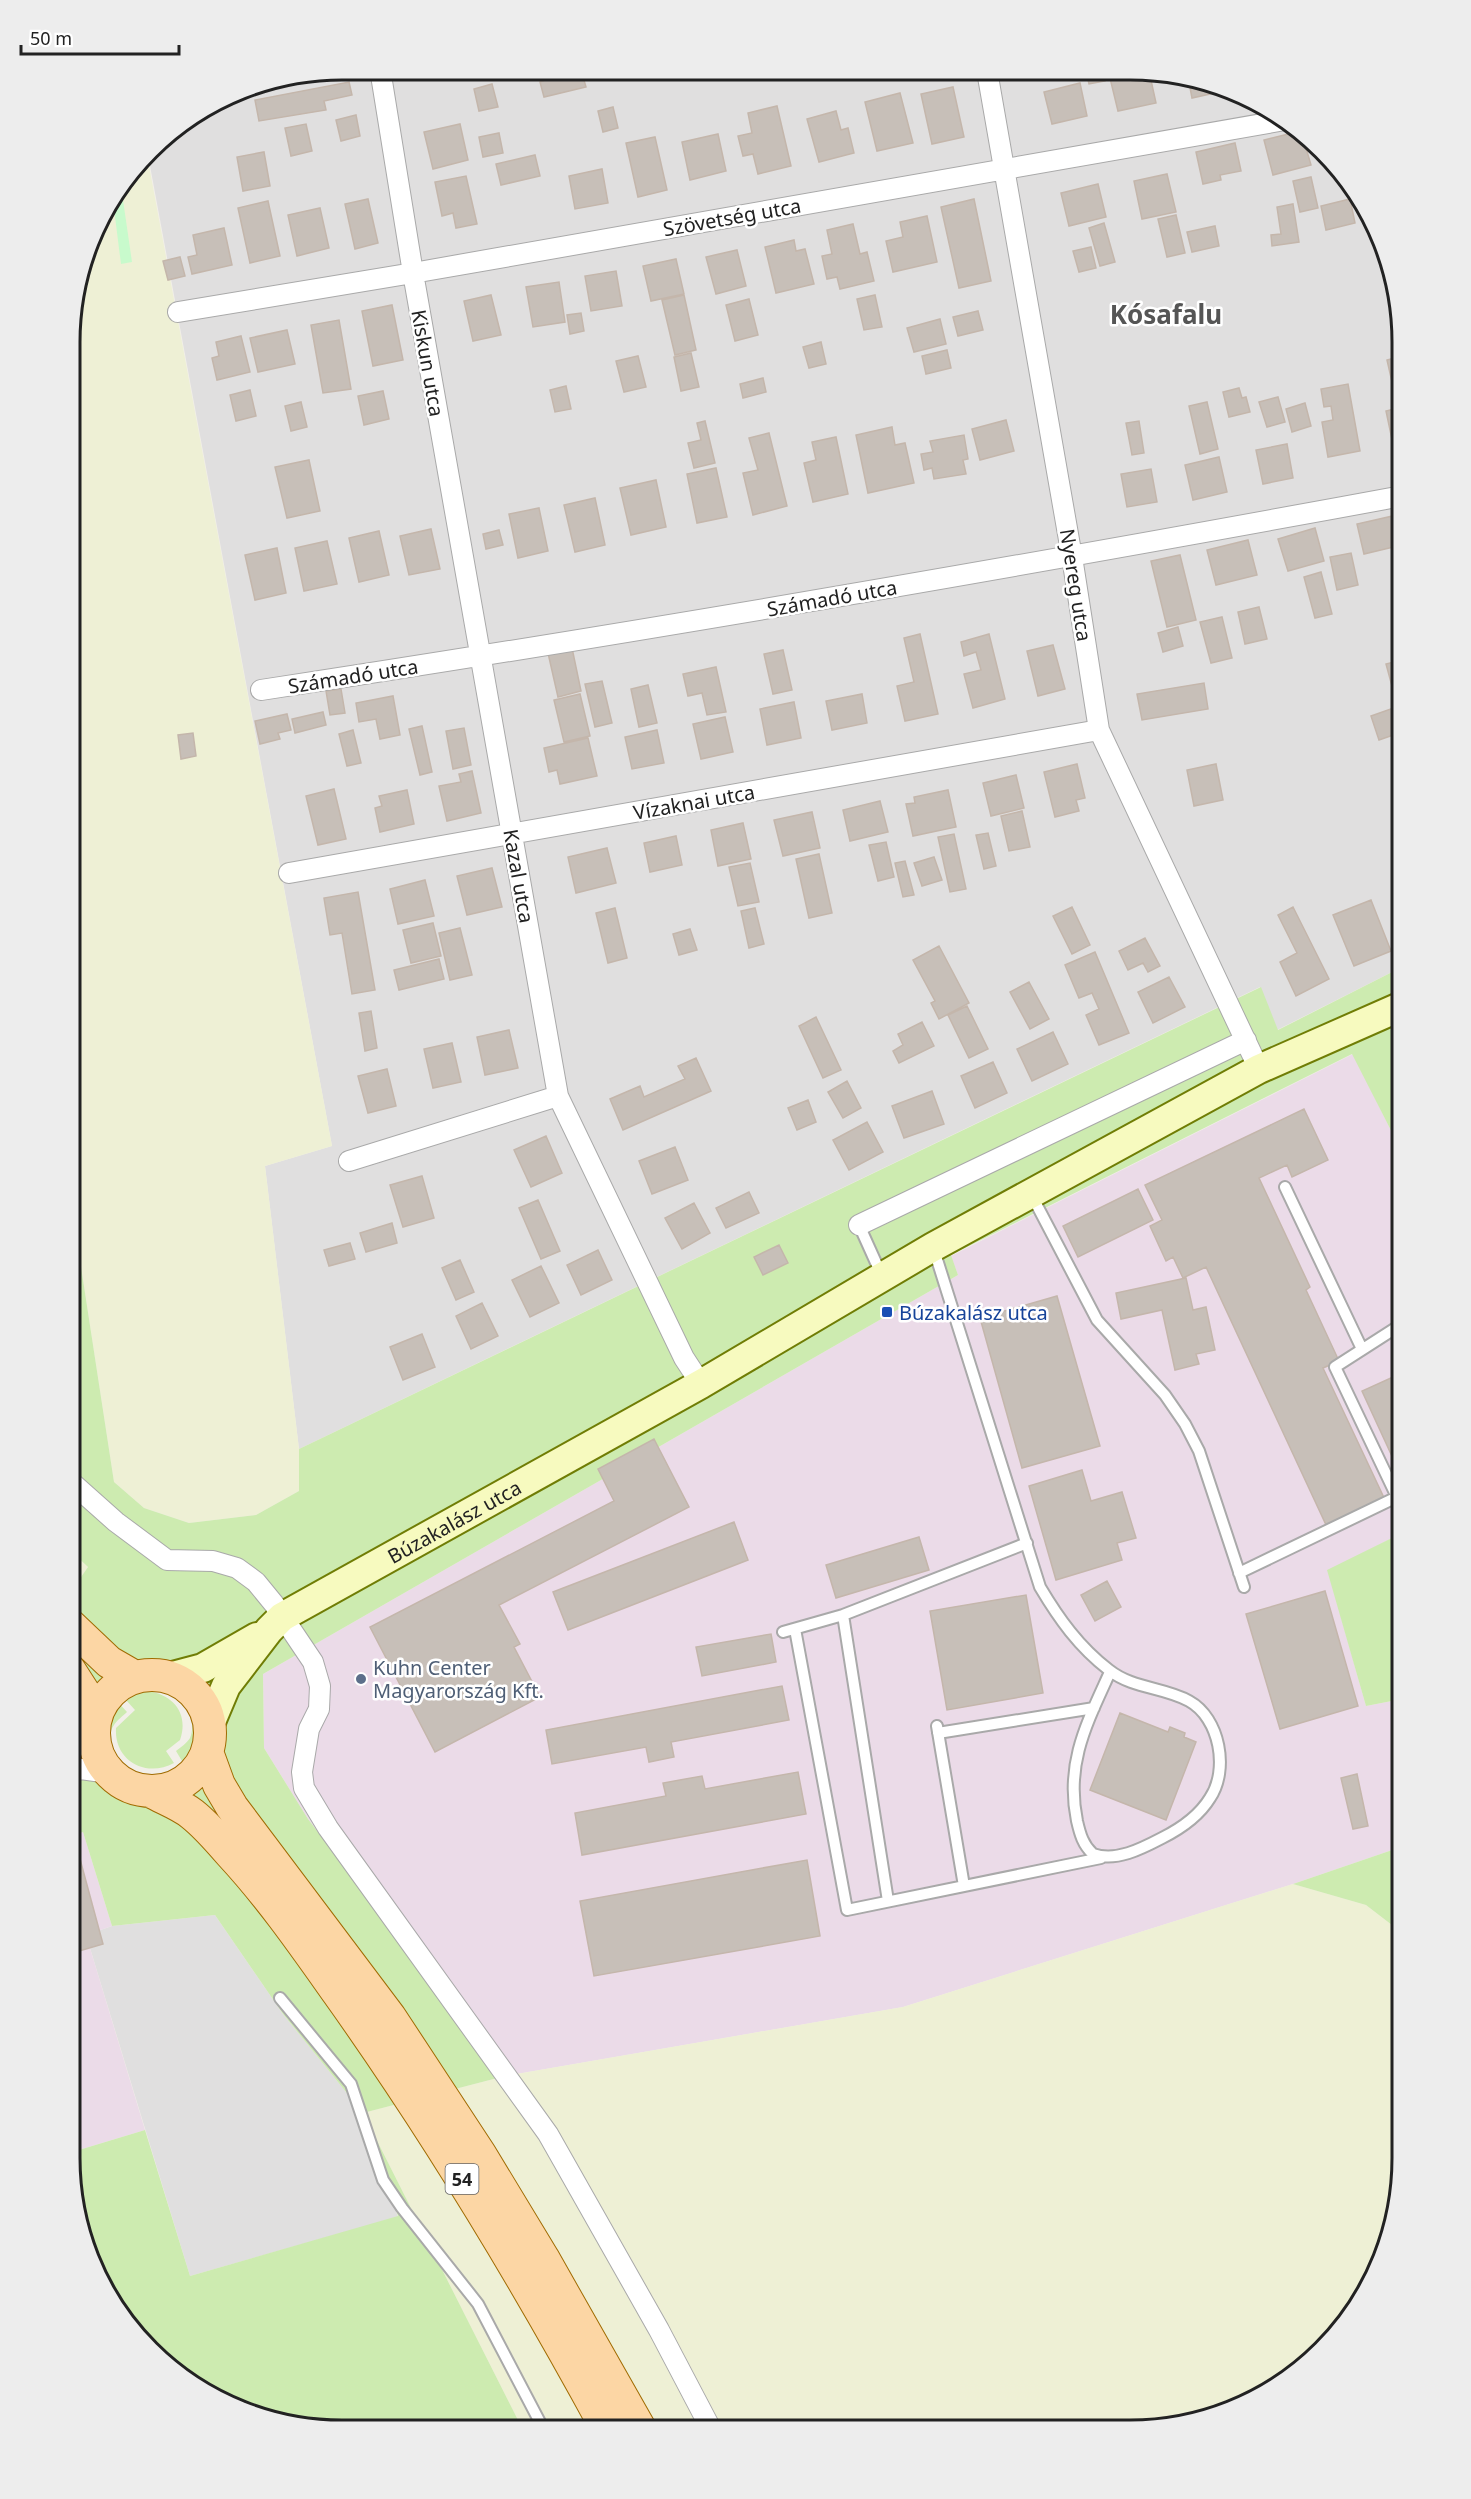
<svg xmlns="http://www.w3.org/2000/svg" width="1471" height="2499" font-family="'Noto Sans',sans-serif">
<style>
.residential{fill:#e0dfdf}
.industrial{fill:#ebdbe8}
.farmland{fill:#eef0d5}
.grass{fill:#cdebb0;fill-rule:evenodd}
.park{fill:#c8facc}
.building{fill:#c7bfb8;stroke:#c4b6ab;stroke-width:1.5}
.lines{fill:none;stroke-linecap:round;stroke-linejoin:round}
.lane-casing{stroke:#a9a9a9;stroke-width:14}
.street-casing{stroke:#a9a9a9;stroke-width:22}
.secondary-casing{stroke:#707d05;stroke-width:32}
.primary-casing{stroke:#a06b00;stroke-width:34}
.lane{stroke:#fff;stroke-width:10}
.street{stroke:#fff;stroke-width:20}
.secondary{stroke:#f7fabf;stroke-width:28}
.primary{stroke:#fcd6a4;stroke-width:32}
.transit-dot{fill:#1a4fb4;stroke:#fff;stroke-width:2}
.service-dot{fill:#5c6f8a;stroke:#fff;stroke-width:2}
.labels{text-anchor:middle;dominant-baseline:central;stroke-width:5;stroke-linejoin:round;paint-order:stroke}
.shield{fill:#fff;stroke:#646464;stroke-width:1.5}
.shield-label{font-size:18px;font-weight:bold;fill:#222}
.street-label{font-size:20px;fill:#222;stroke:#fff}
.transit-label{font-size:20px;fill:#164399;stroke:#fff;text-anchor:start}
.service-label{font-size:20px;fill:#4e5e75;stroke:#fff;text-anchor:start}
.district-label{font-size:26px;font-weight:bold;fill:#555;stroke:#fff}
.rim{fill:none;stroke:#222;stroke-width:3}
</style>
<rect width="100%" height="100%" fill="#f2efe9"/>
<path class="residential" d="M342,69l823,2 69,19 61,36 51,50 35,62 21,104v625l-125,63 -17,-43 -961,462 -34,-283 67,-20 -184,-991 14,-18 76,-47z
M215,1915l68,99 80,99 35,104 -208,59 -104,-341 26,-9z"/>
<path class="industrial" d="M1353,1054l49,98v381l-74,38 38,135 36,-7 -1,148 -108,37 -390,123 -398,69 -197,-257 -44,-71 -1,-74 695,-399 -7,-19z
M83,1832l29,94 -26,9 59,195 -76,23v-317z"/>
<path class="farmland" d="M147,155l185,991 -67,20 34,283v42l-43,24 -67,8 -45,-15 -30,-26 -44,-287 1,-888 26,-86z
M70,1550l18,17 -18,26z
M1293,1884l73,21 35,27v219l-6,52 -14,58 -35,62 -51,50 -62,36 -104,21 -607,-2 -159,-315 142,-37 398,-69z"/>
<path class="grass" d="M1402,967v185l-50,-98 -401,201 7,20 -695,399 1,74 44,71 197,257 -142,37 159,315h-215l-70,-19 -61,-36 -51,-50 -35,-62 -21,-108 76,-23 45,146 208,-60 -35,-103 -80,-99 -68,-99 -103,11 -29,-94 -14,4 1,-243 18,-26 -18,-17v-355l44,287 30,26 45,15 67,-8 43,-24v-42l962,-462 17,43zM147,1687c22,3 54,24 43,51 -3,5 -9,9 -14,13l9,15c-27,16 -63,17 -73,-18 -2,-8 -3,-16 2,-23 3,-5 9,-9 13,-13l-10,-11 12,-10z
M1402,1533v166l-36,7 -39,-136z
M148,1691c26,4 41,23 32,49l-14,11 8,12c-28,15 -60,-2 -58,-35l19,-18 -9,-10 13,-7z
M1401,1847v85l-35,-27 -73,-21z"/>
<path class="park" d="M122,193l10,69 -11,2 -8,-63 5,-7z"/>
<path class="building" d="M545,70h36l5,17 -42,10 -4,-15 8,-3z
M1061,71h17l1,4 -17,3z
M1086,71h17l2,10 -16,3z
M1129,71h20l7,32 -38,8 -8,-33 20,-5z
M1188,77l35,10 1,4 -32,7z
M349,82l3,13 -28,6 2,9 -67,11 -4,-21z
M1080,83l7,33 -35,8 -8,-32z
M492,84l6,23 -19,4 -5,-22z
M953,87l11,50 -32,7 -11,-50z
M900,93l13,50 -36,8 -12,-49z
M777,106l14,60 -33,8 -5,-20 -10,2 -5,-20 14,-3 -4,-20z
M613,107l5,21 -15,4 -5,-21z
M836,111l5,19 7,-2 6,25 -35,9 -12,-43z
M356,115l4,21 -19,5 -5,-21z
M306,124l6,27 -21,5 -6,-28z
M460,124l8,36 -35,9 -9,-37z
M1301,131l10,34 -38,10 -9,-35z
M499,133l4,20 -20,4 -4,-20z
M718,134l8,37 -36,9 -8,-38z
M655,137l12,53 -29,7 -12,-54z
M1235,143l6,28 -21,4 1,5 -18,4 -7,-32z
M264,152l6,34 -27,5 -6,-34z
M535,155l5,21 -39,9 -5,-21z
M602,169l6,34 -33,6 -6,-33z
M1167,174l9,38 -34,7 -8,-38z
M466,176l11,48 -21,4 -3,-15 -11,3 -7,-34z
M1311,177l7,31 -18,4 -7,-31z
M1098,184l8,33 -37,9 -8,-33z
M368,199l10,44 -23,6 -10,-45z
M974,199l17,82 -32,7 -18,-81z
M1350,199l5,24 -29,7 -5,-24z
M268,201l12,55 -30,7 -12,-55z
M1293,204l6,38 -27,4 -1,-11 10,-1 -4,-27z
M320,208l9,40 -32,8 -9,-41z
M1176,215l9,38 -18,4 -9,-38z
M927,216l10,46 -44,10 -7,-31 17,-4 -3,-15z
M1104,223l11,39 -15,4 -11,-38z
M853,224l7,30 7,-2 7,29 -34,8 -3,-12 -10,2 -5,-23 10,-2 -5,-24z
M1215,226l4,20 -27,6 -5,-20z
M224,228l8,37 -40,9 -4,-17 9,-2 -4,-20z
M794,240l2,11 9,-2 9,35 -38,9 -11,-46z
M1091,247l5,21 -17,4 -6,-21z
M737,250l9,36 -30,8 -10,-37z
M180,257l5,19 -17,4 -5,-19z
M676,259l8,35 -33,7 -8,-35z
M616,271l6,35 -31,5 -6,-35z
M559,282l6,40 -32,5 -7,-40z
M491,295l10,40 -28,6 -9,-40z
M684,295l12,55 -21,5 -13,-55z
M875,295l7,32 -18,3 -7,-31z
M749,299l9,36 -23,6 -9,-36z
M392,305l11,55 -30,6 -11,-55z
M978,311l5,19 -25,6 -5,-19z
M581,313l3,18 -14,3 -3,-19z
M940,319l6,25 -32,8 -7,-24z
M339,320l12,69 -28,4 -12,-68z
M287,330l8,34 -37,8 -8,-34z
M241,336l9,36 -33,8 -5,-22 7,-2 -3,-14z
M821,342l5,22 -17,4 -6,-21z
M947,350l4,18 -25,6 -4,-18z
M691,353l8,34 -18,4 -7,-34z
M638,356l8,31 -22,5 -8,-31z
M1402,356v86l-9,2 -7,-33 12,-3 -11,-48z
M763,378l3,14 -23,6 -3,-14z
M1348,384l12,67 -32,6 -6,-35 11,-2 -2,-14 -7,1 -3,-18z
M566,386l5,23 -16,3 -5,-22z
M1239,388l3,10 4,-1 4,15 -21,5 -6,-25z
M250,390l6,26 -20,5 -6,-26z
M383,391l6,28 -25,6 -6,-29z
M1278,397l7,25 -18,5 -8,-25z
M301,402l6,25 -16,4 -6,-25z
M1207,402l11,47 -18,5 -11,-48z
M1305,403l6,23 -19,6 -6,-23z
M1006,420l8,31 -34,9 -8,-31z
M705,421l10,42 -21,5 -6,-25 13,-3 -4,-17z
M1139,421l5,32 -12,2 -6,-32z
M892,427l3,18 10,-2 9,40 -46,10 -12,-58z
M769,433l18,73 -34,9 -10,-42 15,-3 -9,-32z
M964,435l4,24 -5,1 3,14 -32,5 -2,-11 -8,2 -3,-16 12,-2 -3,-11z
M836,437l12,57 -35,8 -9,-39 12,-3 -4,-18z
M1287,444l6,34 -30,6 -7,-34z
M1219,457l8,35 -34,8 -8,-35z
M309,460l11,51 -33,7 -12,-51z
M716,468l11,49 -30,6 -10,-49z
M1151,469l6,33 -30,5 -6,-33z
M656,480l10,47 -35,8 -11,-47z
M595,498l10,47 -30,7 -11,-47z
M539,508l9,43 -30,7 -9,-44z
M1397,515l5,30 -38,9 -7,-30z
M1315,528l9,33 -36,10 -10,-32z
M431,529l9,40 -31,6 -9,-39z
M499,530l4,15 -17,4 -3,-15z
M379,531l10,44 -30,7 -10,-44z
M1248,540l9,35 -41,10 -9,-35z
M327,541l10,43 -33,7 -9,-43z
M277,548l9,45 -31,7 -10,-45z
M1351,553l7,32 -21,5 -7,-33z
M1180,555l16,65 -29,7 -16,-66z
M1321,572l11,42 -17,4 -11,-41z
M1259,607l8,32 -22,5 -7,-32z
M1222,617l10,41 -21,5 -11,-41z
M1178,627l5,19 -20,6 -5,-19z
M920,634l18,80 -33,7 -8,-35 17,-4 -10,-44z
M989,634l16,65 -32,9 -9,-34 17,-4 -5,-18 -12,4 -3,-14z
M1053,645l12,44 -27,7 -11,-45z
M572,648l9,43 -23,6 -10,-44z
M783,650l9,40 -19,4 -9,-40z
M1402,660v35l-7,2 -9,-33z
M716,667l10,45 -19,3 -5,-22 -14,3 -5,-22z
M602,681l10,42 -17,4 -10,-43z
M1204,683l4,26 -66,11 -5,-26z
M648,685l9,38 -18,4 -8,-38z
M341,689l4,24 -15,2 -4,-24z
M580,694l10,42 -26,6 -10,-42z
M862,694l5,29 -35,7 -6,-29z
M393,696l7,39 -20,4 -4,-20 -17,3 -3,-19z
M794,702l7,36 -34,7 -7,-36z
M1402,705v27l-23,8 -8,-24z
M323,712l3,13 -31,8 -3,-14z
M287,714l4,16 -13,3 2,6 -20,5 -5,-23z
M725,717l8,35 -32,7 -8,-35z
M422,726l10,46 -12,3 -11,-46z
M464,728l7,37 -18,4 -7,-38z
M353,730l8,33 -14,3 -8,-32z
M657,730l7,33 -32,6 -7,-32z
M193,733l3,23 -15,3 -3,-24z
M588,738l9,38 -37,8 -3,-14 -8,2 -5,-24z
M1077,764l8,34 -9,2 3,11 -24,6 -11,-45z
M1216,764l7,36 -29,6 -7,-36z
M472,771l9,42 -34,8 -8,-35 22,-4 -2,-8z
M1016,775l8,33 -33,8 -8,-33z
M334,789l12,50 -28,6 -12,-49z
M407,790l7,34 -34,8 -5,-24 7,-2 -3,-10z
M948,790l8,37 -43,9 -7,-32 9,-1 -1,-6z
M880,801l8,31 -38,9 -7,-31z
M1022,811l8,36 -21,4 -8,-35z
M812,812l8,36 -37,8 -9,-36z
M743,823l8,36 -33,7 -7,-36z
M988,833l8,33 -12,3 -8,-34z
M954,834l12,55 -16,3 -12,-55z
M676,836l6,29 -32,7 -6,-29z
M886,842l8,35 -16,4 -9,-36z
M607,848l9,35 -40,10 -8,-36z
M819,854l13,59 -23,5 -13,-59z
M934,857l8,23 -20,6 -8,-23z
M905,861l9,34 -11,2 -8,-34z
M750,863l9,39 -21,4 -9,-39z
M492,868l10,39 -35,8 -10,-39z
M425,880l9,36 -36,8 -8,-35z
M358,892l17,98 -23,4 -10,-61 -12,2 -6,-37z
M1371,900l20,51 -37,15 -21,-51z
M1072,907l18,38 -18,9 -19,-38z
M1293,907l36,72 -33,17 -16,-34 17,-9 -19,-38z
M615,908l12,50 -19,5 -12,-50z
M755,908l9,36 -15,4 -8,-37z
M433,923l8,33 -30,7 -8,-33z
M460,928l12,47 -22,5 -11,-47z
M690,929l7,21 -18,5 -6,-21z
M1145,938l15,28 -12,6 -5,-9 -15,7 -9,-19z
M939,946l30,57 -30,16 -8,-16 4,-2 -22,-41z
M1095,952l34,81 -30,12 -13,-30 13,-6 -7,-16 -13,5 -14,-33z
M439,959l5,20 -45,11 -5,-20z
M1169,977l16,30 -32,16 -15,-31z
M1029,982l20,37 -19,10 -20,-37z
M967,1006l21,43 -19,9 -21,-43z
M371,1011l6,37 -12,3 -6,-38z
M816,1017l25,53 -18,8 -24,-52z
M922,1022l12,24 -35,17 -6,-12 10,-6 -5,-11z
M509,1030l9,38 -33,7 -8,-38z
M1053,1032l15,32 -36,17 -15,-32z
M452,1043l9,39 -28,6 -9,-39z
M696,1058l15,33 -88,39 -13,-31 30,-13 4,11 41,-18 -7,-13z
M993,1062l14,31 -32,15 -14,-32z
M387,1069l9,37 -28,7 -10,-37z
M847,1081l14,27 -18,10 -15,-26z
M932,1091l12,33 -40,14 -12,-32z
M808,1100l8,22 -19,8 -9,-22z
M1304,1109l24,51 -36,17 -5,-12 -28,13 51,109 -4,3 33,71 -16,7 62,132 -58,27 -121,-260 -23,11 -10,-21 -7,4 -16,-35 12,-6 -17,-35z
M867,1122l16,30 -34,18 -16,-30z
M546,1136l16,37 -31,14 -17,-37z
M675,1147l13,33 -36,14 -13,-33z
M422,1176l12,42 -31,9 -13,-42z
M1138,1189l15,31 -75,37 -15,-31z
M749,1192l10,21 -33,15 -10,-20z
M538,1200l22,51 -19,8 -22,-51z
M694,1203l16,30 -28,16 -17,-31z
M392,1223l5,20 -31,9 -6,-19z
M350,1243l5,16 -26,7 -5,-16z
M779,1245l9,18 -25,12 -9,-18z
M598,1250l14,30 -31,15 -14,-30z
M460,1260l14,32 -18,8 -14,-32z
M541,1266l18,37 -29,14 -18,-37z
M1186,1278l7,32 13,-3 9,43 -19,4 3,10 -24,6 -13,-60 -41,9 -5,-26z
M1057,1296l43,150 -78,22 -42,-150z
M482,1303l16,33 -27,13 -15,-33z
M422,1334l13,33 -32,13 -13,-33z
M1402,1373v105l-40,-87z
M654,1439l35,68 -190,98 21,39 -6,3 26,50 -105,55 -65,-125 244,-126 -16,-32z
M1082,1470l9,31 31,-9 14,46 -19,5 5,17 -66,20 -27,-94z
M734,1522l14,38 -180,70 -15,-38z
M919,1537l10,33 -93,28 -10,-33z
M1107,1581l14,26 -26,14 -14,-26z
M1325,1591l33,115 -78,23 -34,-115z
M1026,1595l17,98 -96,17 -17,-99z
M771,1634l5,28 -74,14 -6,-29z
M782,1686l7,34 -118,22 3,15 -25,5 -3,-15 -94,17 -6,-34z
M1120,1713l48,19 2,-5 15,6 -1,4 12,5 -30,78 -76,-30z
M798,1772l8,42 -224,41 -7,-42 91,-17 -3,-13 39,-7 3,13z
M1357,1774l11,52 -15,3 -12,-51z
M77,1848l26,96 -34,10v-104z
M807,1860l13,76 -226,40 -14,-75z"/>
<g class="lines">
<defs>
<path id="lane" d="M1285,1187l77,162
M1031,1194l66,126 68,75 20,29 14,27 45,136
M859,1225l23,51
M934,1250l106,337c19,32 39,60 69,83 24,19 55,17 80,31 31,17 40,69 21,97 -11,18 -30,31 -48,40 -21,11 -46,24 -69,16 -10,-9 -13,-20 -16,-33 -12,-58 10,-98 33,-149
M1239,1573l158,-76 -62,-130 67,-43
M843,1615l45,286
M795,1629l52,281 254,-52
M783,1632l60,-17 184,-72
M937,1726l27,160
M938,1733l156,-25
M280,1998l71,86 32,96 19,28 76,96 65,124"/>
<path id="street" d="M380,69l33,204 145,823 126,262 17,26
M987,71l85,486 27,173 160,339
M178,312l235,-39 872,-153
M261,690c381,-58 762,-124 1141,-194
M289,873l810,-143
M349,1161l209,-65
M859,1225l387,-185
M70,1481l46,41 51,38 46,1 24,7 19,14 18,22 39,58 7,24 -1,23 -10,20 -7,43 2,16 24,40 220,306 111,196 52,99
M70,1746l24,-11
M69,1772l12,-3 28,4"/>
<g id="secondary">
<path d="M169,1677l34,-9 54,-31"/>
<path id="s1" d="M210,1724l16,-38 43,-56 13,-13 419,-233 232,-137 326,-178 143,-63"/>
</g>
<path id="primary" d="M70,1625l39,37 26,15
M70,1671l27,42
M94 1733a58 58 0 1 1 116 0a58 58 0 1 1-116 0Z
M207,1752l12,33 13,22 158,210 90,137 63,104 97,171
M152,1792c13,7 29,13 40,22 14,11 26,25 38,39 40,43 74,92 108,140 99,139 187,285 269,436"/>
</defs>
<use href="#lane" class="lane-casing"/>
<use href="#street" class="street-casing"/>
<use href="#secondary" class="secondary-casing"/>
<use href="#primary" class="primary-casing"/>
<use href="#lane" class="lane"/>
<use href="#street" class="street"/>
<use href="#secondary" class="secondary"/>
<use href="#primary" class="primary"/>
</g>
<rect class="transit-dot" x="881" y="1306" width="12" height="12" rx="3"/>
<circle class="service-dot" cx="361" cy="1679" r="6"/>
<g class="labels">
<rect class="shield" x="445.5" y="2164" width="33" height="30" rx="4.5"/>
<g class="shield-label">
<text x="462" y="2179">54</text>
</g>
<g class="street-label">
<text transform="translate(732 217) rotate(-10)">Szövetség utca</text>
<text transform="translate(428 363) rotate(80)">Kiskun utca</text>
<text transform="translate(1076 585) rotate(81)">Nyereg utca</text>
<text transform="translate(832 598) rotate(-10)">Számadó utca</text>
<text transform="translate(353 676) rotate(-9)">Számadó utca</text>
<text transform="translate(694 802) rotate(-10)">Vízaknai utca</text>
<text transform="translate(519 876) rotate(80)">Kazal utca</text>
<text stroke="none"><textPath href="#s1" startOffset="327">Búzakalász utca</textPath></text>
</g>
<g class="transit-label">
<text x="899" y="1312">Búzakalász utca</text>
</g>
<g class="service-label">
<text x="373" y="1667">Kuhn Center<tspan x="373" dy="23">Magyarország Kft.</tspan></text>
</g>
<g class="district-label">
<text x="1166" y="314">Kósafalu</text>
</g>
</g>
<path d="M0 0H1471V2499H0ZM342 80H1130A262 262 0 0 1 1392 342V2158A262 262 0 0 1 1130 2420H342A262 262 0 0 1 80 2158V342A262 262 0 0 1 342 80Z" fill="#ededed" fill-rule="evenodd"/>
<path class="rim" d="M342 80H1130A262 262 0 0 1 1392 342V2158A262 262 0 0 1 1130 2420H342A262 262 0 0 1 80 2158V342A262 262 0 0 1 342 80Z"/>
<path d="M21 45v9h158v-9" fill="none" stroke="#222222" stroke-width="3"/>
<text x="30" y="45" font-size="18" fill="#222222" stroke="#ffffff" stroke-width="4.5" paint-order="stroke">50 m</text>
</svg>
